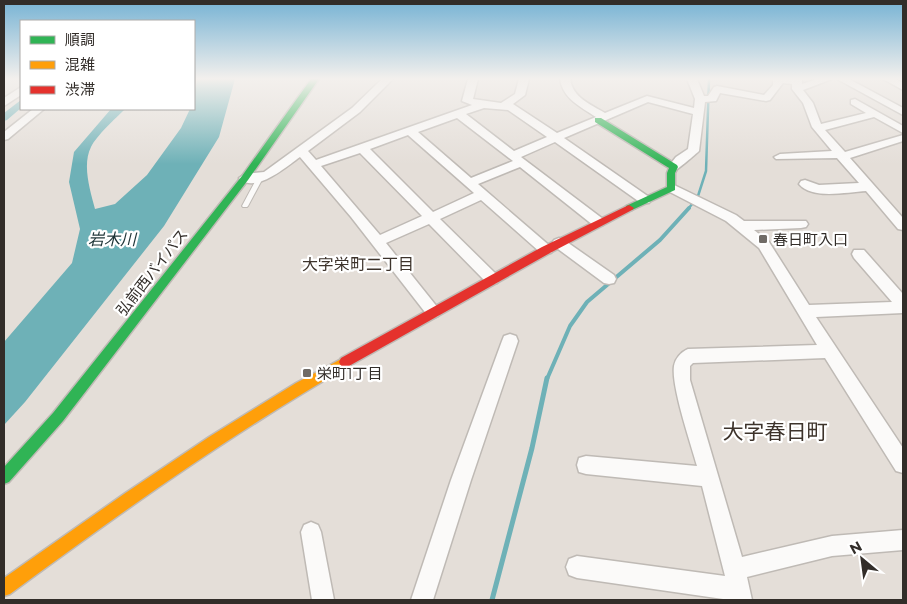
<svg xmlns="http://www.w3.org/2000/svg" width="907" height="604" font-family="Montserrat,'Noto Sans JP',sans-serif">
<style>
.water{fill:#6eb1b7}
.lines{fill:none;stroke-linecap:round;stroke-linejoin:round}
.stream-far2{stroke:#6eb1b7;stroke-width:2.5}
.stream-far1{stroke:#6eb1b7;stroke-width:4}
.stream{stroke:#6eb1b7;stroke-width:5}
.canal{fill:#6eb1b7;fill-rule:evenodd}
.lane-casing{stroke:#bfbab5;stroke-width:2}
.street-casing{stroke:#bfbab5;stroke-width:3}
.fast-casing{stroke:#bfbab5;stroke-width:3}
.slow-casing{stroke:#bfbab5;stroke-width:3}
.jam-casing{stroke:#bfbab5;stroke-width:3}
.lane{fill:#fbfaf9;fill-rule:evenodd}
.street{fill:#fbfaf9;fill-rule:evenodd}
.fast{fill:#30b455;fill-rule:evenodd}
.slow{fill:#ff9f0a;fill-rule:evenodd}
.jam{fill:#e5322d;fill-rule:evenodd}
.poi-dot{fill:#706b66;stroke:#fff;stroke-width:2}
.labels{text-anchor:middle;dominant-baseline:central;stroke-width:4.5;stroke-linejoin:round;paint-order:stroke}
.poi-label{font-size:15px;fill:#322d29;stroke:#fff;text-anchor:start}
.street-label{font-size:15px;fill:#322d29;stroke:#fff}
.water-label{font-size:16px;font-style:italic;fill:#1d3336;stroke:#fff}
.neighbourhood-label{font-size:16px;fill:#3d332b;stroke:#fff}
.near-quarter-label{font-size:21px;fill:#3d332b;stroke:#fff}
</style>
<rect width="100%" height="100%" fill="#e4ded8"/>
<path class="water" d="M197,79h38l-16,58 -55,89 -139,176 -21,23v-83l68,-79 8,-34 -11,-47 5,-30 37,-43h14c-10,10 -28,26 -34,38 -9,18 -1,43 4,62l20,-5 32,-29 34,-47 9,-19h4v-14z"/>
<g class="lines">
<path class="stream-far2" d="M698,196l8,-25 3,-92
M688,209l5,-6"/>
<path class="stream-far1" d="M547,379l23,-53 17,-24 73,-62 29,-32"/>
<path class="stream" d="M492,600l40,-152 15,-70"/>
<path class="canal" d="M21,100v8l-14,12 -3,1v-8z"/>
<defs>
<path id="lane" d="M260,176l3,2 -15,28 -1,1h-4l-1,-1 15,-28z"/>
<path id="street" d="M382,79h11l-33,33 -52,39 8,9 156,-55 -10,-4 6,-22h10l-5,20 28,4 14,-9 4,-15h10l-4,16 -12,9 44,29 39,-16c-15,-10 -33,-18 -36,-38h10c3,19 20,25 35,34l42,-17 47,12 1,-9 -8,-20h10l7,17h4l6,-9 3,-1 47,9 9,-10v-6h29v5l15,-5h15l-29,11 10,13 8,21 45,-11 -15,-9v-4l4,-1 48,27v7l-29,-16 -49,13 20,22 58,-17v6l-53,17 53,60v12l-5,-1 -32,-38c-19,1 -54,9 -67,-7l2,-3 4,-1 14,5 40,-2 -22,-25 -61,1 -2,-2 6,-3 52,-3 -20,-24 -9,-24 -11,-14v-5l-9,-1 -13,17 -4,1 -46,-8 -4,8 -11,1 -6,49c-3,3 -22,19 -25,20l-6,-4 8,-10 12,-8 5,-35 -45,-12 -84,36 85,59 2,3 -2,3h-8l-86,-61 -34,15 82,62 2,3 -2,3h-10l-73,-58 -42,17 73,63 2,3 -2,3h-10l-60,-53 -41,19 57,56 2,4 -2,4 -5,1 -5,-1 -58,-59 -43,19 52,65 3,4 -3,4 -5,2 -5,-2 -77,-99 -51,-60c-13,9 -45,38 -61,21l6,-4 19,-2 88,-64zM484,108l24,2 39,27 -33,14 -48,-37zM457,118l52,40 4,3 -42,17 -53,-46zM408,135l66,58 -41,19 -63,-63zM360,153l62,63 -42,19 -59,-69z
M837,79h12l54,29v7z
M883,79h13l7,4v7z
M21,87v8l-17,11v-8z
M33,109h11l-36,30 -4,1v-8z
M672,184l64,31 8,6h62l2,3 -2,3 -5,1 -47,2 15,12 40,63 83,-3 -38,-44 -2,-4 2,-4h10l39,44v19l-87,4 87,131v25l-7,-2 -71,-113 -132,5 -3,3v14l52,177 90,-21 71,-6v20l-71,6 -85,21 5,23h-22l-153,-22 -8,-3 -3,-8 3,-8 8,-3 148,20 -23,-90 -116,-12 -7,-2 -2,-7 2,-7 7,-2 111,10c-6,-22 -26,-80 -23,-100 1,-7 7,-14 14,-17l129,-4 -58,-97 -33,-27 -58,-30 -2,-3z
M559,238l5,2 50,35 2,4 -2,4 -5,1 -5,-1 -50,-37 -2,-3 2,-3z
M510,334l6,2 2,5 -47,139 -38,120h-22l40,-120 51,-139 2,-5z
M311,522l7,3 3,7 13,68h-22l-11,-68 3,-7z"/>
<path id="fast" d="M311,79h8l-71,101 -185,241 -54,61 -5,2v-17l49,-54 189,-237z
M595,118h6l76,47 1,2 -3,6v17l-43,20h-6v-4l41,-19v-14l2,-5 -74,-46z"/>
<path id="slow" d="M345,357l4,1 2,4 -2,4c-118,68 -229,147 -339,228l-6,2v-18l120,-84 85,-57 87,-54z"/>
<path id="jam" d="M629,205l5,3 -2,2 -82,43 -201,113 -4,1 -4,-1 -2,-4 2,-4 201,-111z"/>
</defs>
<use href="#lane" class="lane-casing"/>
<use href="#street" class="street-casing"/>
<use href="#fast" class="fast-casing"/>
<use href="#slow" class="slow-casing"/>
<use href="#jam" class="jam-casing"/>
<use href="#lane" class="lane"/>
<use href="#street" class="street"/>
<use href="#fast" class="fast"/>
<use href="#slow" class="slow"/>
<use href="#jam" class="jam"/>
</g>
<linearGradient id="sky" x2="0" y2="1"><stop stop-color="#77b3d4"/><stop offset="0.48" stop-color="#f3f0ed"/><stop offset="1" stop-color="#f3f0ed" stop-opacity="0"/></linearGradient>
<rect width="907" height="164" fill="url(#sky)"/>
<g class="poi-dot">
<rect x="758" y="234" width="10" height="10" rx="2.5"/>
<rect x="302" y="368" width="10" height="10" rx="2.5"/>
</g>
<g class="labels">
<g class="poi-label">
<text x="773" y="239">春日町入口</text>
<text x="317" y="373">栄町1丁目</text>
</g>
<g class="street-label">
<text transform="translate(152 272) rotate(-52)">弘前西バイパス</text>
</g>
<g class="water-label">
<text x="112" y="239">岩木川</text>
</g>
<g class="neighbourhood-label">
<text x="358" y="264">大字栄町二丁目</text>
</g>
<g class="near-quarter-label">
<text x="775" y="431">大字春日町</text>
</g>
</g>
<rect width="907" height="604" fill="none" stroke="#322d29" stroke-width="10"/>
<rect x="20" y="20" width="175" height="90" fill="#ffffff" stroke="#adaba9"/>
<rect x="30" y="36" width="25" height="8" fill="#30b455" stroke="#adaba9"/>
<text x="65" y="45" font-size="15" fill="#322d29">順調</text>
<rect x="30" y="61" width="25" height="8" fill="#ff9f0a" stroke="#adaba9"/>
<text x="65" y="70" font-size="15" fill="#322d29">混雑</text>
<rect x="30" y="86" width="25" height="8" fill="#e5322d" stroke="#adaba9"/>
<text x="65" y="95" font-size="15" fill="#322d29">渋滞</text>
<g transform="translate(862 559) rotate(331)" stroke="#ffffff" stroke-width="4" paint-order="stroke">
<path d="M0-4L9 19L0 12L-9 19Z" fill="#322d29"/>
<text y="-8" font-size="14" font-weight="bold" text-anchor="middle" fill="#322d29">N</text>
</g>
</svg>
